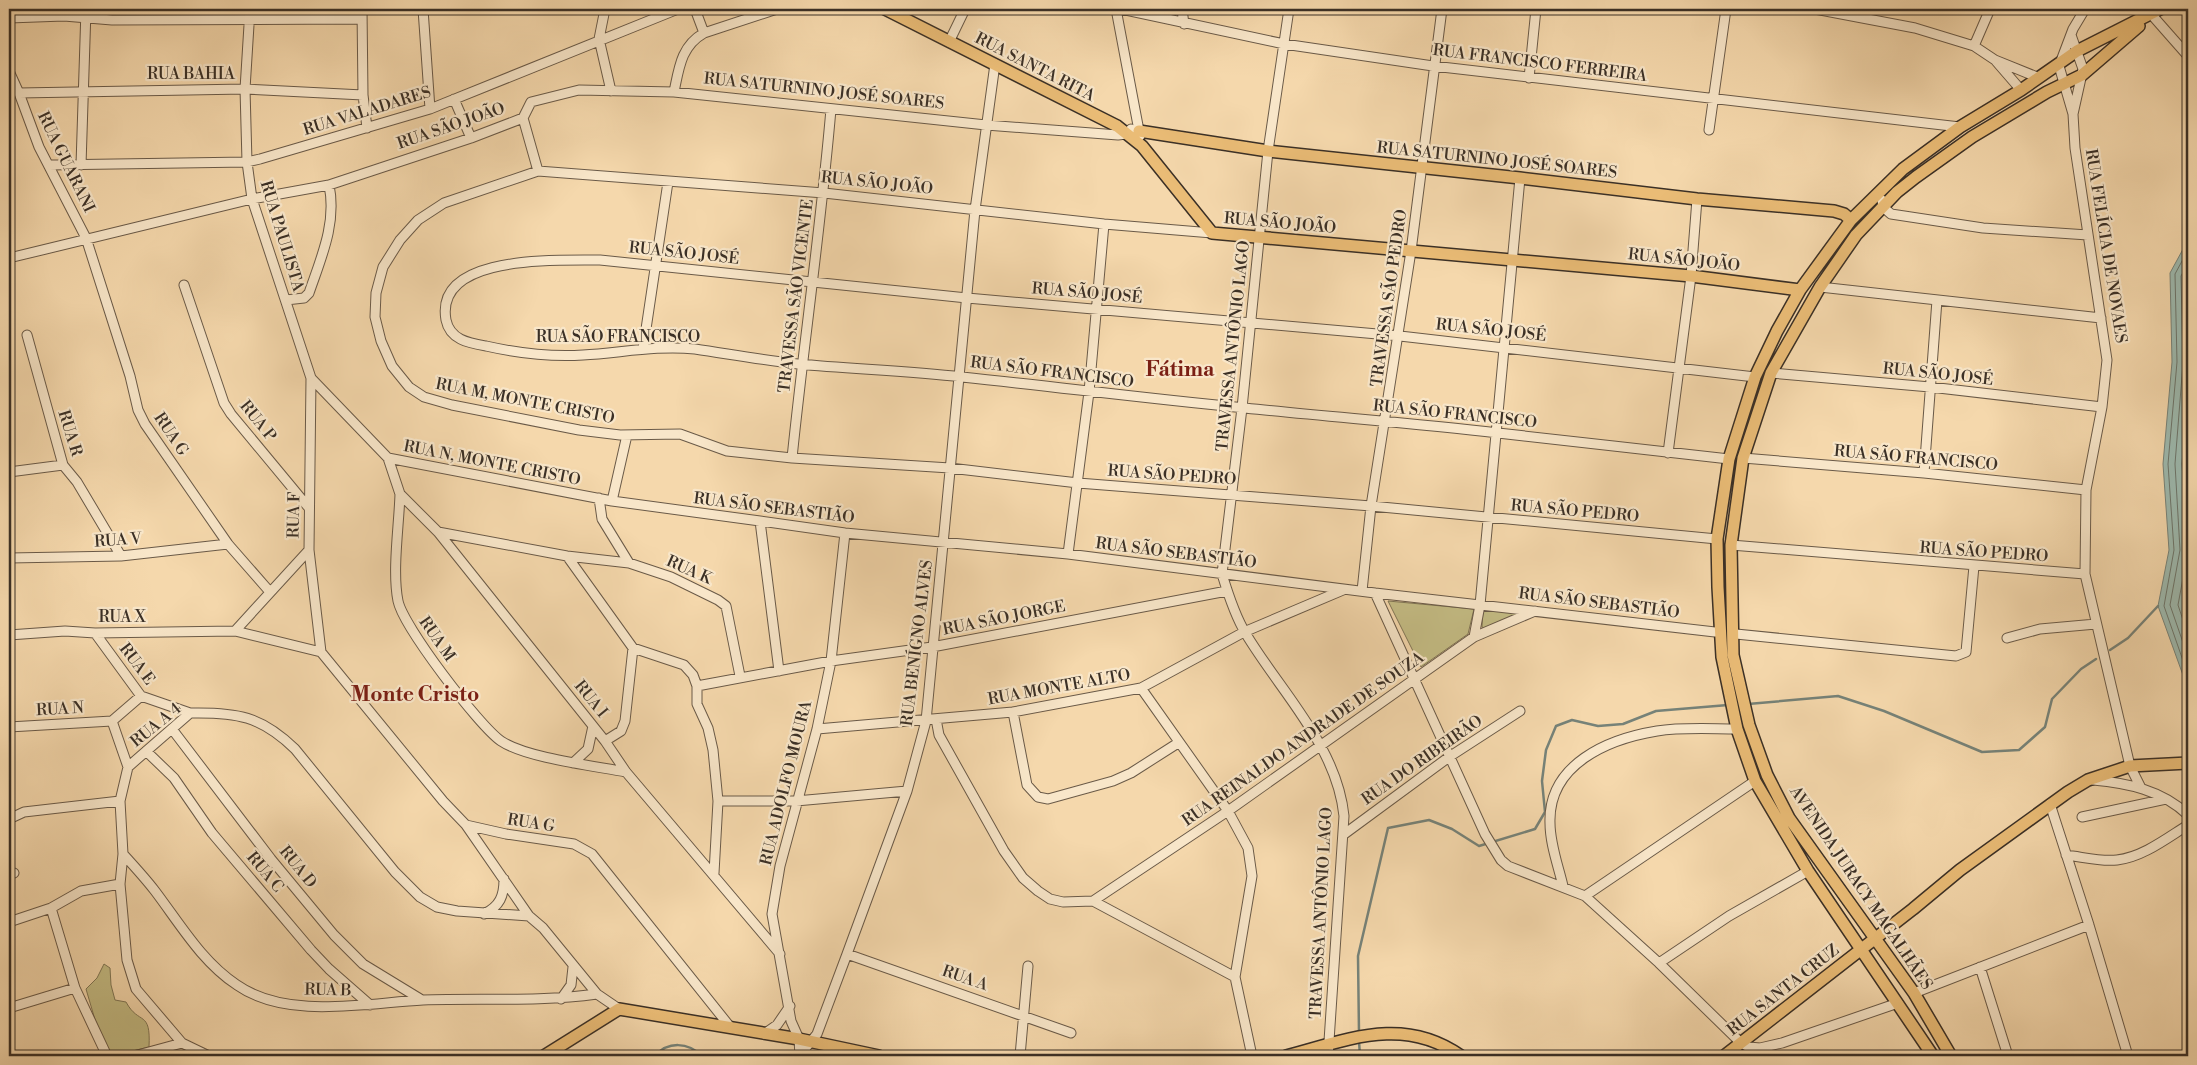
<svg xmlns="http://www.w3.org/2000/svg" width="2197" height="1065" font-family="'Libre Bodoni',serif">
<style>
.green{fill:#c4bc84;stroke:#807655}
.water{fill:#9db9ae;stroke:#768278}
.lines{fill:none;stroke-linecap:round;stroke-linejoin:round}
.shore{stroke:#6c746a;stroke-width:1}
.stream{stroke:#768278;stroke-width:2.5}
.minor-casing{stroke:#6a5a48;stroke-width:11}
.major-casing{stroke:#3b3026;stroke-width:14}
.minor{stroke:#f8e6c9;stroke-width:9}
.major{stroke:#eabc76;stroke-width:11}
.labels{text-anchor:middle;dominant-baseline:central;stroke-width:4.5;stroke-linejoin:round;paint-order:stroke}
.street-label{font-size:16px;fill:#3b3026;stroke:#f8e6c9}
.district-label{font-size:21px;font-weight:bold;fill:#7a1f14;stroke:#f8e6c9}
</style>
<rect width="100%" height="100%" fill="#f5d8ac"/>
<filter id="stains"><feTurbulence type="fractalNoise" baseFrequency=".004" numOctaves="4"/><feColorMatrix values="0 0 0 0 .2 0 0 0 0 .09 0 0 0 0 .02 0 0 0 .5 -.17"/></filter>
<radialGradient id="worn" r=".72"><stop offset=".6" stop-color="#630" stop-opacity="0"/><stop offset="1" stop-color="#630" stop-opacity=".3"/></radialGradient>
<path class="green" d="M1388,601l86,8 -6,25 -47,33z
M1483,608l41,4 -38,17 -4,-2z
M104,964l6,4 1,17 4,15 11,2c13,24 25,7 23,45l-38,9 -10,-16 -15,-51 11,-11z"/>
<path class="water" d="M2188,240v449l-30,-83 11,-56 -6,-86 9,-102 -2,-89z"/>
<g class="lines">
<path class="shore" d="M2188,250l-13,24 2,88 -9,102 6,86 -10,56 24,69
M2188,263l-7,13 2,87 -8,101 5,86 -10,55 18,52
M2188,393l-6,71 6,87 -10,54 10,30"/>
<path class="stream" d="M2110,650l18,-12 30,-32
M1748,704l90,-8 46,15 98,41 37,-2 26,-23 7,-28 29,-30 15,-10
M1359,1033l-1,-77 30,-128 41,-8 23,9 27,17 56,-17 10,-17 -3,-31 4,-31 10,-24 16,-6 26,6 25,-2 33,-13 72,-6
M1359,1041l1,15
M655,1056c13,-15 33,-14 47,0"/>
<defs>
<path id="minor" d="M250,9l-5,80 2,73 5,37 59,179 -2,172 12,102
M362,9l1,86 4,33
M423,9l7,100
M605,9l-6,30 12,52
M695,9l9,24
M1116,9l24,127
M1121,9l163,35 149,22 527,61
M1182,9l2,15
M1289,9l-21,142 -26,257 -20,166c6,20 13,42 24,60 34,57 91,112 98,182l-16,240
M1815,9l100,19 59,18 21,14 26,30
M2085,9l-12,20 -14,37 14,48 2,34 32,212 -5,47 -16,83 -1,84 45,192 11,22
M2151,14l37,42
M9,18l55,-2 48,4 250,-1
M2071,35l12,34 -10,45
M949,42l16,-33
M1974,46l16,-37
M1995,60l42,17
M9,71l10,22 20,54 47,91 44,138 8,34 7,14 83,120 42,48
M1529,78l7,-69
M674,92c5,-24 7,-46 30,-59l73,-24
M19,93l226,-4 118,6
M454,99l17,39
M523,118l8,-16 48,-12 95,2 312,33 132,10 8,-1 5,-5
M1709,130l17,-121
M49,165l198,-3 13,-3 170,-50 248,-100
M81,165l5,-156
M538,171l-94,32 -26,17 -18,20 -17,27 -7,26 -1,24 6,24 11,25 17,21 15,10 28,8 127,25 41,5 60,-1 47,17 65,7 158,10 128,15 293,23 346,33
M1882,200l1,7 8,7 92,14 105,7
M9,258l243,-59 77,-14 142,-47 52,-20 15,53 286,22 280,31 108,9
M184,285l40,118 7,11 78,94
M1820,287l281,31
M286,300l18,-2 5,-5c12,-35 28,-70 20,-108
M27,335l36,130 14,17 44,74
M643,349l25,-167
M1771,373l159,14 172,20
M311,378l77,80 224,43 148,20 85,12 223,21 307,39 110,241 16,26 7,6 77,30 74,67 82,80 8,4 11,1 22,-5 116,-40
M1668,453l23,-177 6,-77
M388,458l12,36 38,38 167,209 21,31 154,182
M792,458c12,-117 29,-232 39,-349
M1743,458l181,15 162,17
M1729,459c-77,-8 -154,-18 -231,-26 -84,-10 -169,-16 -253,-25 -94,-9 -188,-21 -283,-31 -54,-6 -109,-8 -164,-13 -35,-4 -69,-10 -103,-15 -38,-4 -75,4 -112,6 -32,2 -66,-2 -97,-9 -17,-3 -36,-6 -40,-26 -12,-67 114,-59 154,-60l367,38 433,38 355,41
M9,472l54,-7
M1924,473l13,-173
M400,494c-1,32 -8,77 -2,107 5,25 81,125 103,140 25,17 94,25 125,31
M599,498l3,21 27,44
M612,501l15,-66
M760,521l19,150
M438,532l129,24 62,7 42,14 47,23 8,6 14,70
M1731,545l354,29
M1068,554l21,-162 15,-168
M567,556l66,92 -8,73 -4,10 -16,10
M9,558l112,-2 107,-12
M1362,591l9,-85 40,-255 31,-242
M1375,593l340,39
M235,631l74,-81
M95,633l46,63 49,17
M1736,634l220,22 10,-4 8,-86
M9,635l56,-4 30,2 140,-2 86,21
M1474,637l6,-32 40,-427
M2007,638l33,-9 56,-5
M633,648l51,17 9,10 4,11v18l11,24 5,22 5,51 -4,72
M321,652l122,149 23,24 40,9 68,10 18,10 139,174
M697,686l134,-25 101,-14 295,-56
M1141,688l87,123 20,37 4,28 -17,101
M1013,712l14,73 11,12 10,2 65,-18 18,-8 47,-30
M936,719l3,16 65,116 19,27 15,13 12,8 13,3 30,-1 142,76 17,79
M112,721l16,46
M112,721l29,-25
M9,727l103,-6
M172,729l99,130 63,76 29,29 59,36
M817,729l196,-17 128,-24 103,-56 99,-42
M146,751l28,27 38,55 99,117 18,19 41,36
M573,763l15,-14 5,-23
M2093,780c34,3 69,10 95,35
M718,801h78l111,-10
M2050,804l39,121 39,131
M2082,817l84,-18
M9,819l15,-7 96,-11
M466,825l63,91
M1343,835l106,-78 71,-46
M123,854c11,12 22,24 32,37 25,33 47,71 82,94 50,35 129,18 186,15 58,-2 116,2 174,-6
M2066,855c17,2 35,7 51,5 26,-3 50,-22 71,-35
M9,874l5,-1
M1563,886c-5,-21 -13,-42 -13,-63 -2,-59 58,-84 107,-92 25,-4 54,-2 80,-2
M1585,896l170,-115
M1093,901l135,-90 246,-174 61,-26
M484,914c16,-8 20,-18 20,-35
M9,922l42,-14
M847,954l224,79
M1659,963l70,-47 79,-45
M1980,967l28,89
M75,988l-24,-80 30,-17 39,-7
M1914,993l175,-68
M561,999l10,-14 2,-18
M9,1008l66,-20 32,68
M764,1034l13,-9 13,-19
M134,1056l48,-13
M209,1056l-27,-13 -46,-54 -9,-29 -7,-76 3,-30 -3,-53 8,-34 62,-54c47,-1 71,3 105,36l100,123 25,25 17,10 20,4 72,5 14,12 54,66 22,15
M799,1056l18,-22 30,-80 60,-163 19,-70 49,-511 20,-146
M800,1056l-1,-17 -8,-18 -19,-107 8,-48 37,-137 14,-68 14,-128
M1020,1056l8,-90"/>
<path id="major" d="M885,9l232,117 25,20 70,87 479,43 109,14
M1139,131l129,20 252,27 177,21 137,12 10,3 7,6
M544,1056l75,-47 180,30 80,17
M1286,1056c61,-16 117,-41 175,0
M1724,1056l189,-147 47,-39 108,-78 20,-12 42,-14 58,-3
M1933,1056l-125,-185 -53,-90 -18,-52 -15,-72 -4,-70 -1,-48 12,-80 26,-82 22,-46 23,-41 51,-70 52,-51 57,-42 61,-37 56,-39 83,-42
M1951,1056l-37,-63 -125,-175 -22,-43 -18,-50 -16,-70 -2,-110 12,-87 28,-85 49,-86 36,-52 41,-43 19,-15 56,-40 75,-45 35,-17 57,-49"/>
</defs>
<use href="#minor" class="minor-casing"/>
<use href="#major" class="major-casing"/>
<use href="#minor" class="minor"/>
<use href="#major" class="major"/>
</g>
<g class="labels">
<g class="street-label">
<text transform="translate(1540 63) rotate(7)">RUA FRANCISCO FERREIRA</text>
<text transform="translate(1035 67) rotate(27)">RUA SANTA RITA</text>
<text x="191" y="74">RUA BAHIA</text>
<text transform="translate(824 91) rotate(6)">RUA SATURNINO JOSÉ SOARES</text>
<text transform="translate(367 111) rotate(-17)">RUA VALADARES</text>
<text transform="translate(451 126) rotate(-19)">RUA SÃO JOÃO</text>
<text transform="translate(1497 160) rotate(6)">RUA SATURNINO JOSÉ SOARES</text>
<text transform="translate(66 162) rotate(64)">RUA GUARANI</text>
<text transform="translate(877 183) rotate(6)">RUA SÃO JOÃO</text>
<text transform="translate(1280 223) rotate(5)">RUA SÃO JOÃO</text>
<text transform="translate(282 236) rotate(73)">RUA PAULISTA</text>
<text transform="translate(2106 246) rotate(81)">RUA FELÍCIA DE NOVAES</text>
<text transform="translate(684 253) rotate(6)">RUA SÃO JOSÉ</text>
<text transform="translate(1684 260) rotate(6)">RUA SÃO JOÃO</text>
<text transform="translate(1087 293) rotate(5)">RUA SÃO JOSÉ</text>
<text transform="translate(796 296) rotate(-83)">TRAVESSA SÃO VICENTE</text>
<text transform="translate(1389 298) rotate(-82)">TRAVESSA SÃO PEDRO</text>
<text transform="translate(1491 330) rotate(6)">RUA SÃO JOSÉ</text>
<text x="618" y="337">RUA SÃO FRANCISCO</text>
<text transform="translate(1233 346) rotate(-84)">TRAVESSA ANTÔNIO LAGO</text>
<text transform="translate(1052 372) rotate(7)">RUA SÃO FRANCISCO</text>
<text transform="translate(1938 374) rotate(6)">RUA SÃO JOSÉ</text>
<text transform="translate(525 401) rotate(11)">RUA M, MONTE CRISTO</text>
<text transform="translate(1455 414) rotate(6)">RUA SÃO FRANCISCO</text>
<text transform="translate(258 421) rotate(51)">RUA P</text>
<text transform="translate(70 433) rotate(73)">RUA R</text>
<text transform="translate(171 434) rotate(56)">RUA G</text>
<text transform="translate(1916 458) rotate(5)">RUA SÃO FRANCISCO</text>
<text transform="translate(492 463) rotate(11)">RUA N, MONTE CRISTO</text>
<text transform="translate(1172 475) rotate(4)">RUA SÃO PEDRO</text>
<text transform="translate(774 508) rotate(7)">RUA SÃO SEBASTIÃO</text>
<text transform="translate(1575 511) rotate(5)">RUA SÃO PEDRO</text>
<text transform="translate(294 515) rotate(-89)">RUA F</text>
<text transform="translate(118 540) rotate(-4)">RUA V</text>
<text transform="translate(1984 552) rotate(4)">RUA SÃO PEDRO</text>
<text transform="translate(1176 553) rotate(7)">RUA SÃO SEBASTIÃO</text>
<text transform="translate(689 570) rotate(24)">RUA K</text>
<text transform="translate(1599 603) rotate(7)">RUA SÃO SEBASTIÃO</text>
<text x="122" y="617">RUA X</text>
<text transform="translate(1004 618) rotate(-11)">RUA SÃO JORGE</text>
<text transform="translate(437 639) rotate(55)">RUA M</text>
<text transform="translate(917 643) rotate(-83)">RUA BENÍGNO ALVES</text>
<text transform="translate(137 664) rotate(53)">RUA E</text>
<text transform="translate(1059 687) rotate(-10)">RUA MONTE ALTO</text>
<text transform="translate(591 699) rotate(51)">RUA I</text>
<text transform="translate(60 709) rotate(-3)">RUA N</text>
<text transform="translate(156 725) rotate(-39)">RUA A 4</text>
<text transform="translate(1303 739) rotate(-35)">RUA REINALDO ANDRADE DE SOUZA</text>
<text transform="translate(1422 760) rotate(-35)">RUA DO RIBEIRÃO</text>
<text transform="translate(786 783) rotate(-76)">RUA ADOLFO MOURA</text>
<text transform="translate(531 823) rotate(9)">RUA G</text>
<text transform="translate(298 867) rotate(51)">RUA D</text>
<text transform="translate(265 872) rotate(50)">RUA C</text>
<text transform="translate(1861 888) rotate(56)">AVENIDA JURACY MAGALHÃES</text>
<text transform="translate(1321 913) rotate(-87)">TRAVESSA ANTÔNIO LAGO</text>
<text transform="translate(965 978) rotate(19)">RUA A</text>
<text transform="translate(328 990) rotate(1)">RUA B</text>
<text transform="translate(1783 990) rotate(-38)">RUA SANTA CRUZ</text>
</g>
<g class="district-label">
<text x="1180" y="370">Fátima</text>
<text x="415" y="695">Monte Cristo</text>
</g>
</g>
<rect width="2197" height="1065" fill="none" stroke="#f5d8ac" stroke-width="30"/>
<rect x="10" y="10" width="2177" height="1045" fill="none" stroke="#3b3026" stroke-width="2.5"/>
<rect x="15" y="15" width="2167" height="1035" fill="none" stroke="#3b3026"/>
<rect width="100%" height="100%" filter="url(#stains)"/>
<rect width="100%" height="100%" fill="url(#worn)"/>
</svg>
